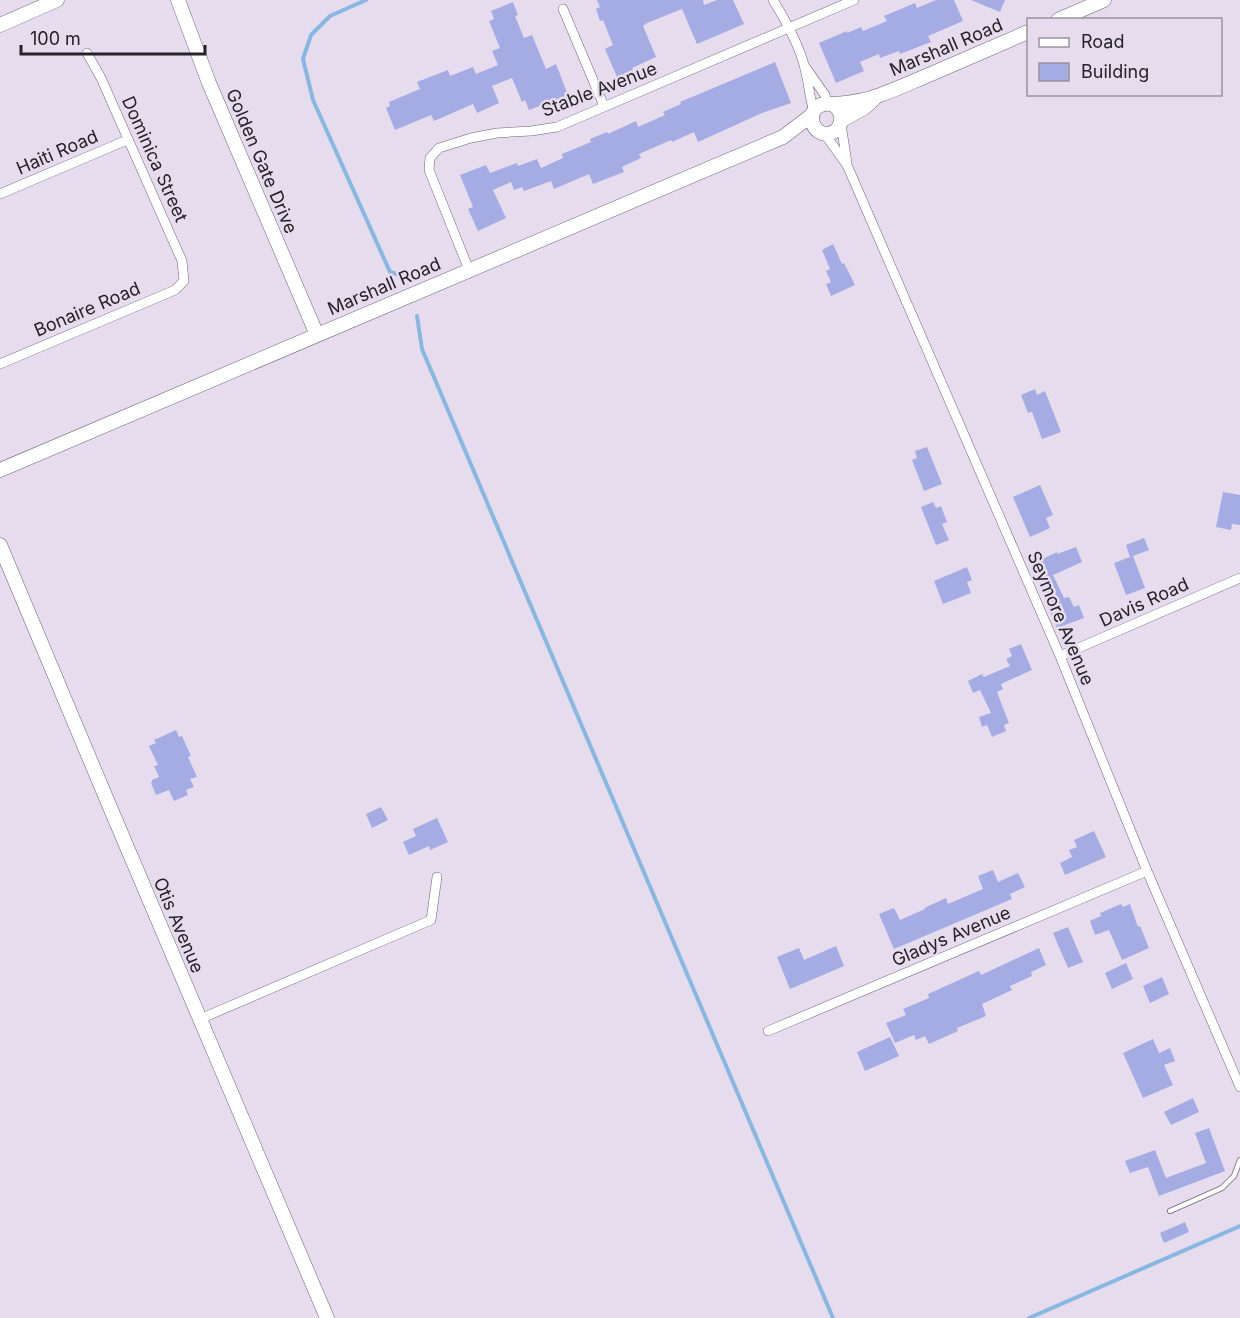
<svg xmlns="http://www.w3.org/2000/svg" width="1240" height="1318" font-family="Inter,sans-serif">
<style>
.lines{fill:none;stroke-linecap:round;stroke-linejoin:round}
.stream{stroke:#88b8e2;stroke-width:4}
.building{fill:#a5ace3}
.lane-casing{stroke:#6d6474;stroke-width:6}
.street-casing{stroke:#6d6474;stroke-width:10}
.secondary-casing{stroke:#6d6474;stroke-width:15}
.lane{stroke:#fff;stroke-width:4.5}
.street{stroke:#fff;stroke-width:9}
.secondary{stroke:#fff;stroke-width:14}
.labels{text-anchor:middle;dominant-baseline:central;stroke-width:5;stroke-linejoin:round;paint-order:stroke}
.street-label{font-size:18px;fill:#262229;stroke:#e6dcee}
</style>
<rect width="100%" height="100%" fill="#e6dcee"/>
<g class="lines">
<path class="stream" d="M366,0l-36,16 -19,19 -8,24 10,41 77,172 10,3
M417,316l5,33 411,969
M1029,1318l211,-92"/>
</g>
<path class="building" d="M597,0h106l1,5 13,-5h16l11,24 -47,20 -15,-35 -35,14 -4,3 13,31 -24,11 1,2 -16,7 -12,-28 8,-4 -10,-25 -3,1 -4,-12 4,-2z
M936,0h18l9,21 -35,15 3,6 -31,12 -1,-3 -19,7 -1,-4 -19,8 4,9 -28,12 -17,-40 28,-12v2l14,-6 2,4 24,-10 -3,-5 31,-13 2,5z
M971,0h34l-5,12z
M513,2l5,13 -3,1 9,22 8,-3 14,34 10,-5 12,31 -39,15 -4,-10 -3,2 -10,-24 -20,8 7,17 -22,10 -4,-9 -39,17 -3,-6 -36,15 -9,-22 4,-2 -1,-4 31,-13 -3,-7 31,-12 2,6 23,-9 3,7 22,-9 -6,-14 8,-3 -11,-27 5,-2 -3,-8z
M775,62l16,41 -29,10 -64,29 -4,-10 -22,10 -1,-2 -32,14 2,4 -19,9 2,5 -31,12 -4,-10 -35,15 -3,-8 -27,10 -2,-4 -8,3 -3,-8 -18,8 13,28 -28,13 -10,-22 5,-2 -13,-32 26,-10 4,8 27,-10 1,3 19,-7 4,9 22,-10 -1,-4 29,-12 -1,-3 17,-7 1,2 28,-13 2,6 27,-12 -2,-3 18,-8 -1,-2z
M833,244l9,20 2,-1 11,22 -24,11 -5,-12 5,-2 -5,-11 4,-2 -8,-19z
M1035,389l2,6 8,-4 16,41 -19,7 -10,-27 -4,1 -7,-18z
M927,447l15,37 -18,7 -12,-31 5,-2 -2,-7z
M1040,485l13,30 -7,3 4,10 -20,9 -17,-40z
M1223,492l17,3v30l-8,-1 -1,6 -15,-3z
M933,502l3,6 5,-2 6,16 -5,2 7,16 -13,5 -15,-38z
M1144,538l5,12 -16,6 12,32 -19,7 -12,-32 16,-6 -4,-12z
M1076,547l6,15 -29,13 11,23 5,-1 5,10 5,-2 5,13 -27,10 -8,-19 5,-1 -20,-45 23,-11v2z
M967,567l5,13 -5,2 4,11 -28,11 -9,-23z
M1021,644l11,26 -31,14 2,5 -6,3 12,31 -5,2 2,6 -14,6 -5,-12 -5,2 -3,-10 12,-4 -11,-23 -7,3 -5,-12 14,-7 2,3 26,-11 -4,-7 6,-3 -3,-7z
M176,730l3,7 3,-1 9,20 -3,1 9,20 -7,2 4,8 -8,3 2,5 -14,6 -5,-11 -13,5 -5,-12 1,-1v-2l7,-3 -5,-11 4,-1 -9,-19 7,-3 -2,-3z
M381,807l7,13 -16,8 -6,-14z
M437,818l11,24 -18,8 -1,-4 -20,9 -6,-13 13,-6 -3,-7z
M1094,831l12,26 -41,18 -5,-12 12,-6 -3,-7 8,-3 -3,-7z
M993,870l5,12 20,-9 7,14 -15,7 2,5 -118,50 -15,-35 15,-6 6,12 25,-11 -1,-1 22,-10 2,6 35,-15 -5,-13z
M1121,904l2,3 7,-3 8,23 2,-1 9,22 -27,12 -13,-30 -14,5 -5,-14 11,-5 -1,-3z
M1068,927l15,35 -15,6 -15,-35z
M836,946l8,20 -54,23 -13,-32 22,-9 5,12z
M1039,948l7,17 -15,7 1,4 -22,10 2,4 -30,14 4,12 -29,12 1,3 -29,13 -4,-8 -9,4 -2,-5 -19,8 -9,-20 20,-8 -3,-6 26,-11 -1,-4 51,-23 2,4z
M1126,963l7,16 -21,10 -7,-16z
M1162,977l7,17 -19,9 -7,-17z
M890,1037l9,19 -34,15 -8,-19z
M1153,1039l6,14 11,-5 5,13 -11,4 9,20 -30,13 -20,-45z
M1193,1098l6,14 -28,13 -7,-13z
M1209,1128l16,43 -66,25 -11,-29 -18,6 -5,-12 30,-11 11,28 40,-15 -11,-30z
M1185,1222l4,10 -25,11 -4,-10z"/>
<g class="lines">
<defs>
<path id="lane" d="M1170,1211l52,-23 12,-12 6,-16"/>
<path id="street" d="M773,0c11,17 28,49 32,69 4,14 4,28 9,42
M563,9l41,97
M806,68l19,27 2,9
M841,124l6,39
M824,133l23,32 213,491 87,215 93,216
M0,194l127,-54
M469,270l-40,-100 1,-12 9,-10 32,-10 26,-5 34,-2 26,-4 297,-127
M0,364l175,-74 9,-9 -2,-20 -81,-183 -14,-25
M1060,656l180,-78
M200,1019l231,-99 6,-43
M768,1031l379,-160"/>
<path id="secondary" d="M178,0l31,83 108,252
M1058,20l46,-20
M0,25l57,-25
M832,104c17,10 8,34 -10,29 -11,-4 -13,-19 -5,-26 6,-5 12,-3 18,-3 13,-1 33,-4 45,-9 17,-6 34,-14 51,-21 32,-14 65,-28 97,-42
M842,120l22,-12 10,-9
M0,470l783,-333 29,-22
M0,545l104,248 223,525"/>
</defs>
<use href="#lane" class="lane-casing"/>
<use href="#street" class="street-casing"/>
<use href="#secondary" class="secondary-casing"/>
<use href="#lane" class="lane"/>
<use href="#street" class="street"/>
<use href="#secondary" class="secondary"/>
</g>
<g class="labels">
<g class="street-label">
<text transform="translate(946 47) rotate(-23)">Marshall Road</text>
<text transform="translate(599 89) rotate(-21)">Stable Avenue</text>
<text transform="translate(57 152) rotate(-23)">Haiti Road</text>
<text transform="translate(155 159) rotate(66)">Dominica Street</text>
<text transform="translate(262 161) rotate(67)">Golden Gate Drive</text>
<text transform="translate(384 286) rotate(-23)">Marshall Road</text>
<text transform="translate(87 309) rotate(-23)">Bonaire Road</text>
<text transform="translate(1144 602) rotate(-24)">Davis Road</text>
<text transform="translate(1061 618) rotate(67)">Seymore Avenue</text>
<text transform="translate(179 925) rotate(67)">Otis Avenue</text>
<text transform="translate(951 936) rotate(-23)">Gladys Avenue</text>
</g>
</g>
<rect x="1027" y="18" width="195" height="78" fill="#e6dcee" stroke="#99929f" stroke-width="1.5"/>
<rect x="1039" y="38" width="30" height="9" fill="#ffffff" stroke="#99929f" stroke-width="1.5"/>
<text x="1081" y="48" font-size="18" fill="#262229">Road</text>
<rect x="1039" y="63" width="30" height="18" fill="#a5ace3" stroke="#99929f" stroke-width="1.5"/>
<text x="1081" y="78" font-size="18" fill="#262229">Building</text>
<path d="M21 45v9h184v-9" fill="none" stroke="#262229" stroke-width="3"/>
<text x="30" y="45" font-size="18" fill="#262229" stroke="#e6dcee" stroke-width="4.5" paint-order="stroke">100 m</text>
</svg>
